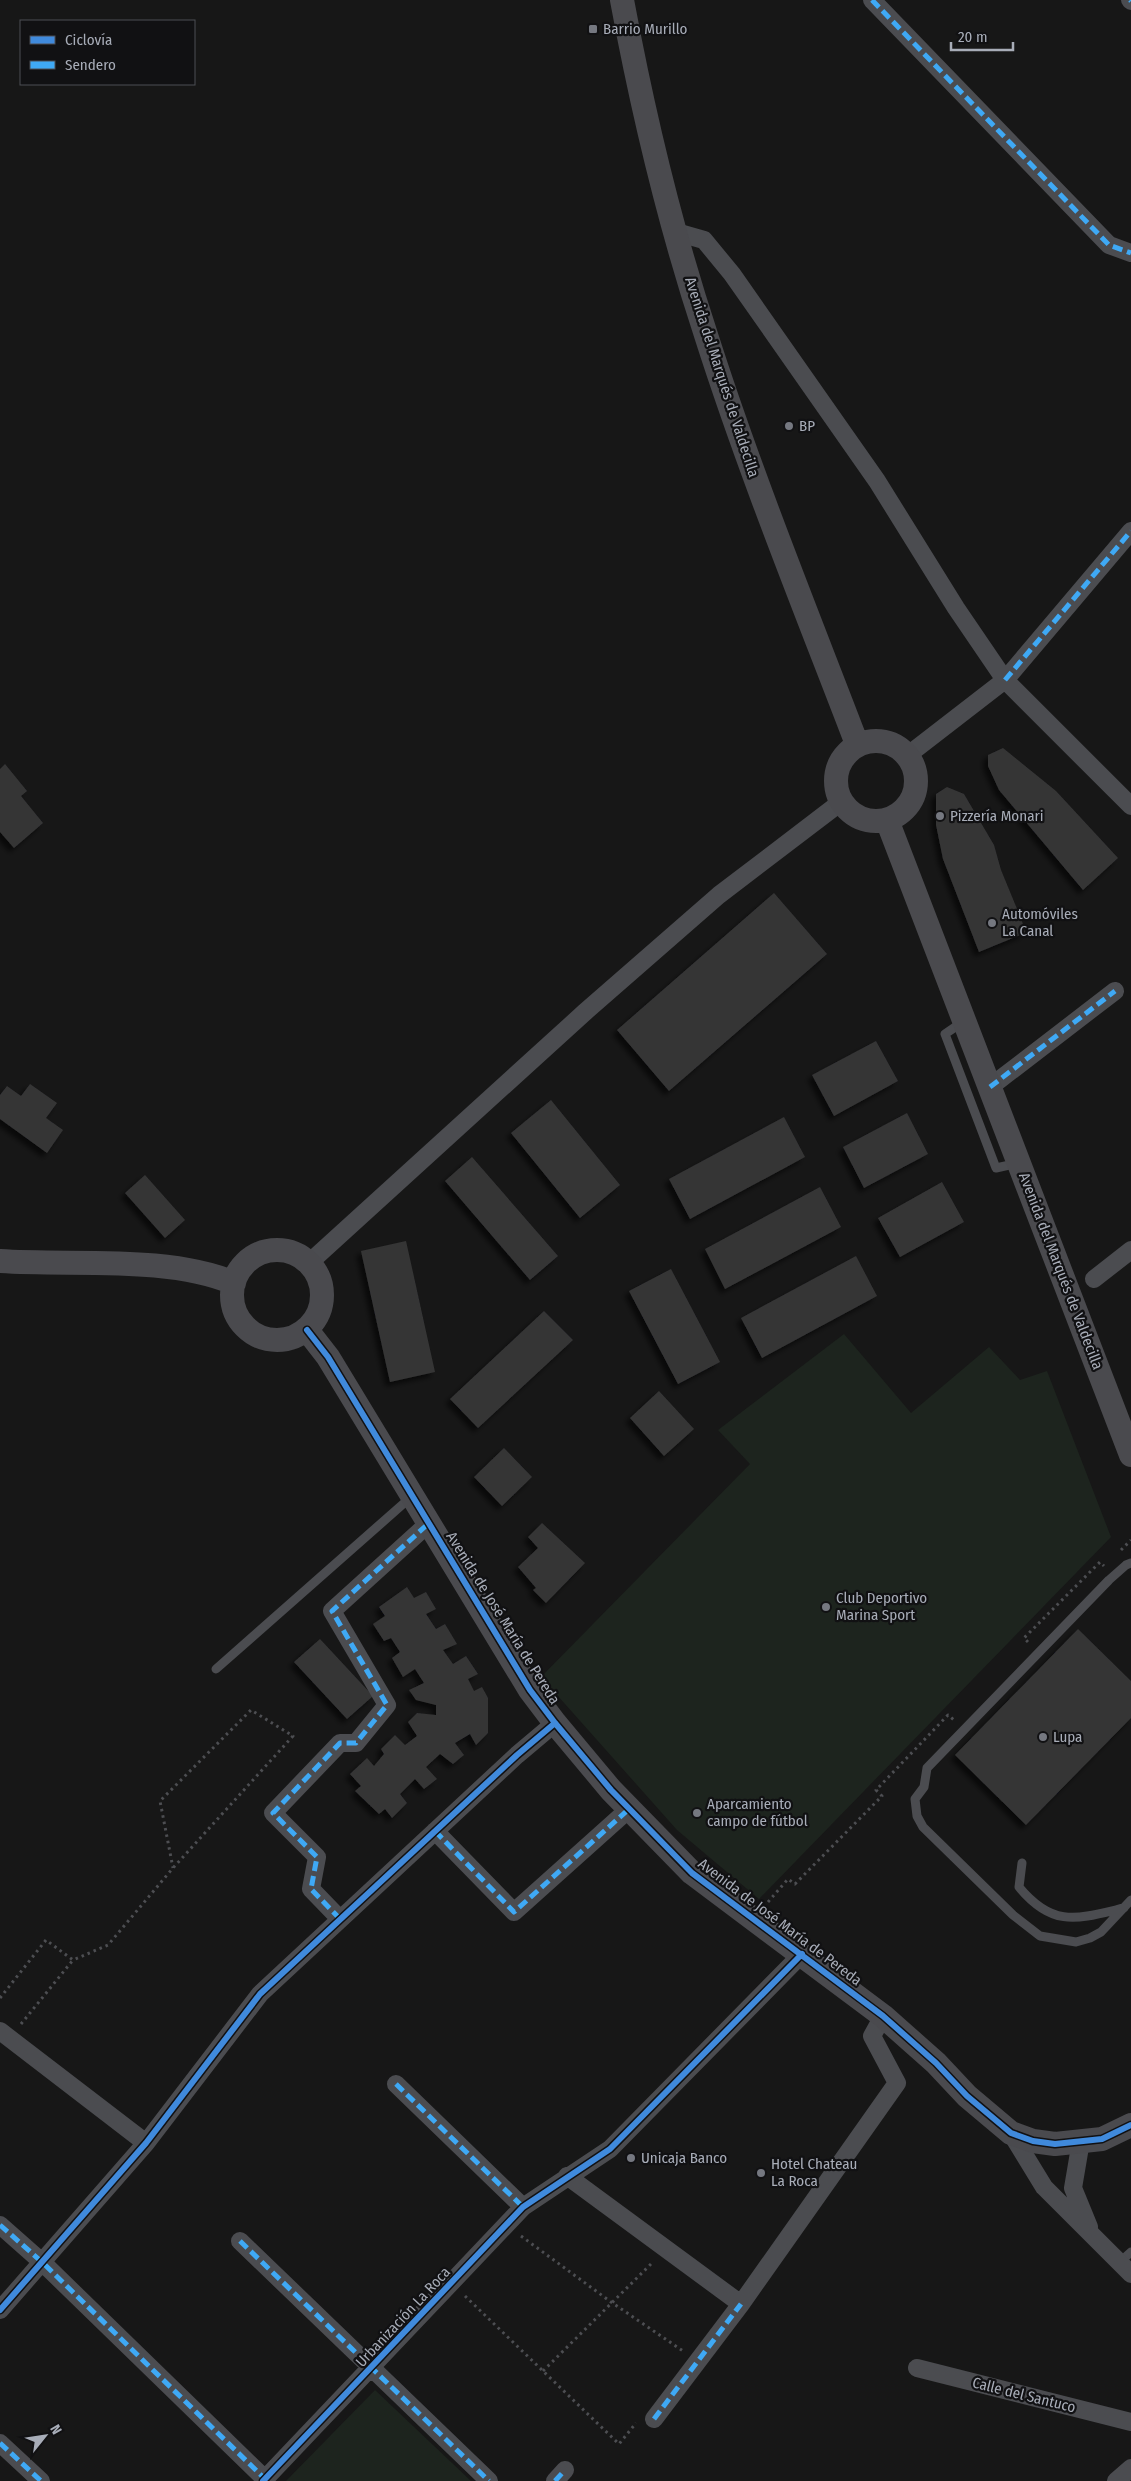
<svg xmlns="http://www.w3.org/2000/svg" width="1131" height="2481" font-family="'Fira Sans Condensed',sans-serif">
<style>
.green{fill:#1d241e}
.building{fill:#353536;filter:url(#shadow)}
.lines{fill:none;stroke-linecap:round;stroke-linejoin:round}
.path{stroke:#4d4e52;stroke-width:3;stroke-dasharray:2.5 4;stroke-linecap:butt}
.lane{stroke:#4b4c50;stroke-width:9}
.street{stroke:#4b4c50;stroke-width:18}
.secondary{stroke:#4a4a4e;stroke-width:24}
.quiet{stroke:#3fa9f5;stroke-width:5;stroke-dasharray:10 5;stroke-linecap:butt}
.cycleway-casing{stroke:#111113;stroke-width:9}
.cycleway{stroke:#408adc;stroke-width:6}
.poi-dot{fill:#757880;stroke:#111113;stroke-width:2}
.labels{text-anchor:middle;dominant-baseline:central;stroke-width:4.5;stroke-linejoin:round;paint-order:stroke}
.poi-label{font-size:15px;fill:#a8adb8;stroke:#111113;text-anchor:start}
.street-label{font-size:15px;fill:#a8adb8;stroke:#111113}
</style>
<defs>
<filter id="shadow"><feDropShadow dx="-4.5" dy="4.5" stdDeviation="2.5" flood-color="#0009"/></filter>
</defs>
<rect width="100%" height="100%" fill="#171717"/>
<path class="green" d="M844,1334l67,79 78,-66 31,33 27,-9 64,166 -352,362 -82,-69 -136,-153 209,-213 -32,-34z
M375,2390l96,91h-185z"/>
<path class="building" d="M1003,748l53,43 62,67 -35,32 -84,-100 -11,-24v-11z
M5,764l22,27 -6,5 22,27 -29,25 -14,-16v-63z
M947,787l17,7 30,51 7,25 21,51 3,12 -46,19 -36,-93 -7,-34v-31z
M774,893l53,61 -158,137 -52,-61z
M876,1041l22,40 -64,35 -22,-41z
M30,1084l27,19 -11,15 17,12 -16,23 -47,-34v-24l7,-9 14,10z
M551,1100l69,85 -40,33 -69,-85z
M907,1113l21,41 -64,34 -21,-41z
M784,1117l21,40 -115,62 -21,-40z
M472,1157l86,99 -28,24 -85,-99z
M145,1175l40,45 -20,18 -40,-45z
M942,1182l22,40 -64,35 -22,-39z
M820,1187l21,40 -116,62 -20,-40z
M406,1241l29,131 -45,10 -29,-131z
M856,1256l21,40 -115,62 -21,-40z
M671,1269l49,93 -42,22 -49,-93z
M544,1311l29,29 -95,88 -28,-29z
M659,1391l35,38 -30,27 -34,-38z
M504,1448l28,29 -30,29 -28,-29z
M542,1523l43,40 -39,40 -13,-13 3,-2 -18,-21 20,-19 -10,-11z
M407,1587l7,11 12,-6 10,17 -10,5 10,15 9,-5 12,20 -14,6 10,14 13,-8 12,18 -10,5 6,12 8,-4 6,11v35l-12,12 -6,-11 -15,9 9,12 -11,9 -13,-10 -14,13 11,12 -13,10 -9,-10 -15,15 7,9 -15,15 -7,-9 -6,5 -24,-23 6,-5 -11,-12 17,-16 7,8 10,-12 -3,-5 14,-14 10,10 12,-9 -9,-14 9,-9 19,2v-10l-20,-5 -7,-10 15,-7 -9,-14 -12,8 -11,-19 8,-6 -9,-14 -7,3 -11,-17 12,-8 -6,-9z
M1078,1629l53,52v37l-105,107 -71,-70z
M320,1639l53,57 -26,23 -53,-57z"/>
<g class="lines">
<path class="path" d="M1121,1550l10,-10
M1028,1642l-4,-4 76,-76 4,4
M768,1902l20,-23 7,5 87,-88 -6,-6 72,-75 6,5
M0,1998l46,-58 27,20 35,-15 65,-77 120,-132 -42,-26 -91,91 13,67
M21,2024l52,-64
M521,2236l90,66 72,49
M465,2296l154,148 17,-21
M543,2371l110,-109"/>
<path class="lane" d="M964,1021l-19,13 51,134 23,-5
M1131,1563l-5,2 -17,15 -182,188 -3,19 -9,12 2,17 6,11 90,88 27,21 36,6 14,-4 11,-6 30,-32
M216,1669l195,-172
M1022,1863l-3,24c34,41 58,32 105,21
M1120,2262l11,-10"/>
<path class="street" d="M872,0l237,245 22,8
M1130,0l1,1
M676,232l28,8 28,34 145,207 79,127 49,72 126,126
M908,755l97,-75 126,-149
M990,1087l125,-96
M309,1263l276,-251 134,-117 122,-93
M1094,1279l37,-29
M435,1831l79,81 115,-103
M340,1919l-29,-30 6,-32 -44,-44 67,-70h16l31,-38 -55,-94 97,-88
M0,2031l146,112
M396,2084l127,123
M1011,2133l33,54 87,87
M1081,2141l-8,47 16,39
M567,2176l174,128 156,-221 -25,-47 11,-20
M0,2225l43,38 222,216
M240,2241l249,240
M0,2310l146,-167 114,-149 257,-239 38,-32
M917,2368l214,54
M654,2419l87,-115
M0,2443l41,38
M263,2481l260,-274 87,-58 192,-195
M555,2481l10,-11
M1116,2481l15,-13"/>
<path class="secondary" d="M622,0c21,113 48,226 84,335 44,138 99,273 151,409
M836 781a40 40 0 1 1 80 0a40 40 0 1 1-80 0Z
M887,820l244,635
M232 1295a45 45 0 1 1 90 0a45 45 0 1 1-90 0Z
M0,1261c73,5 167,-6 234,22
M307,1330l21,27 202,333 25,33 56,67 81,83 191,143 53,47 31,33 44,37 22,8 22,3 47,-5 29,-14"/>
<path class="quiet" d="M872,0l237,245 22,8
M1130,0l1,1
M1005,680l126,-149
M990,1087l125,-96
M435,1831l79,81 115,-103
M340,1919l-29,-30 6,-32 -44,-44 67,-70h16l31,-38 -55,-94 97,-88
M396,2084l127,123
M0,2225l43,38 222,216
M240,2241l249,240
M654,2419l87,-115
M0,2443l41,38
M555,2481l10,-11"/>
<defs>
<path id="cycleway" d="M307,1330l21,27 202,333 25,33 56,67 81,83 191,143 53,47 31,33 44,37 22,8 22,3 47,-5 29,-14
M0,2310l146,-167 114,-149 257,-239 38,-32
M263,2481l260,-274 87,-58 192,-195"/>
</defs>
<use href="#cycleway" class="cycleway-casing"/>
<use href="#cycleway" class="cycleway"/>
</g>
<g class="poi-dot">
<rect x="588" y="24" width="10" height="10" rx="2.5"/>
<circle cx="789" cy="426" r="5"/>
<circle cx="940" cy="816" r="5"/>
<circle cx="992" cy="923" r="5"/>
<circle cx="826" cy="1607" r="5"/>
<circle cx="1043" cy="1737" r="5"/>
<circle cx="697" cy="1813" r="5"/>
<circle cx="631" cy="2158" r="5"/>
<circle cx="761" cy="2173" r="5"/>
</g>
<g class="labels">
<g class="poi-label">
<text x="603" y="29">Barrio Murillo</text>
<text x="799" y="426">BP</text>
<text x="950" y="816">Pizzería Monari</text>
<text x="1002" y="914">Automóviles<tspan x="1002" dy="17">La Canal</tspan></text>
<text x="836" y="1598">Club Deportivo<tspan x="836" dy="17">Marina Sport</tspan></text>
<text x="1053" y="1737">Lupa</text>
<text x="707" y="1804">Aparcamiento<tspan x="707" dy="17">campo de fútbol</tspan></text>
<text x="641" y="2158">Unicaja Banco</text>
<text x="771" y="2164">Hotel Chateau<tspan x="771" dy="17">La Roca</tspan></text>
</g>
<g class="street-label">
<text transform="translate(722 377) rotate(72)">Avenida del Marqués de Valdecilla</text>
<text transform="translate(1061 1271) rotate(69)">Avenida del Marqués de Valdecilla</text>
<text transform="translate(503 1618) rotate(58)">Avenida de José María de Pereda</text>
<text transform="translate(780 1922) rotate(37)">Avenida de José María de Pereda</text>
<text transform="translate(403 2317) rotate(-47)">Urbanización La Roca</text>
<text transform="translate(1024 2395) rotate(14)">Calle del Santuco</text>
</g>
</g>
<rect x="20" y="20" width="175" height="65" fill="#111113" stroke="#4d4f55"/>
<rect x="30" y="36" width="25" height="8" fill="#408adc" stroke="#4d4f55"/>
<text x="65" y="45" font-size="15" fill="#a8adb8">Ciclovía</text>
<rect x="30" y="61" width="25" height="8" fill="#3fa9f5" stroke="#4d4f55"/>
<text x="65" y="70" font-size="15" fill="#a8adb8">Sendero</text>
<g transform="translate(45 2436) rotate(60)" stroke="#111113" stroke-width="4" paint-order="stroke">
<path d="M0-4L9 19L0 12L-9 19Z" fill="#a8adb8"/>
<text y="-8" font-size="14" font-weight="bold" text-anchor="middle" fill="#a8adb8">N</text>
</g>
<path d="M951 42v8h62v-8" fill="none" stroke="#a8adb8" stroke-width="2.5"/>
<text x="958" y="42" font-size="15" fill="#a8adb8" stroke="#111113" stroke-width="4" paint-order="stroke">20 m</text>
</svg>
